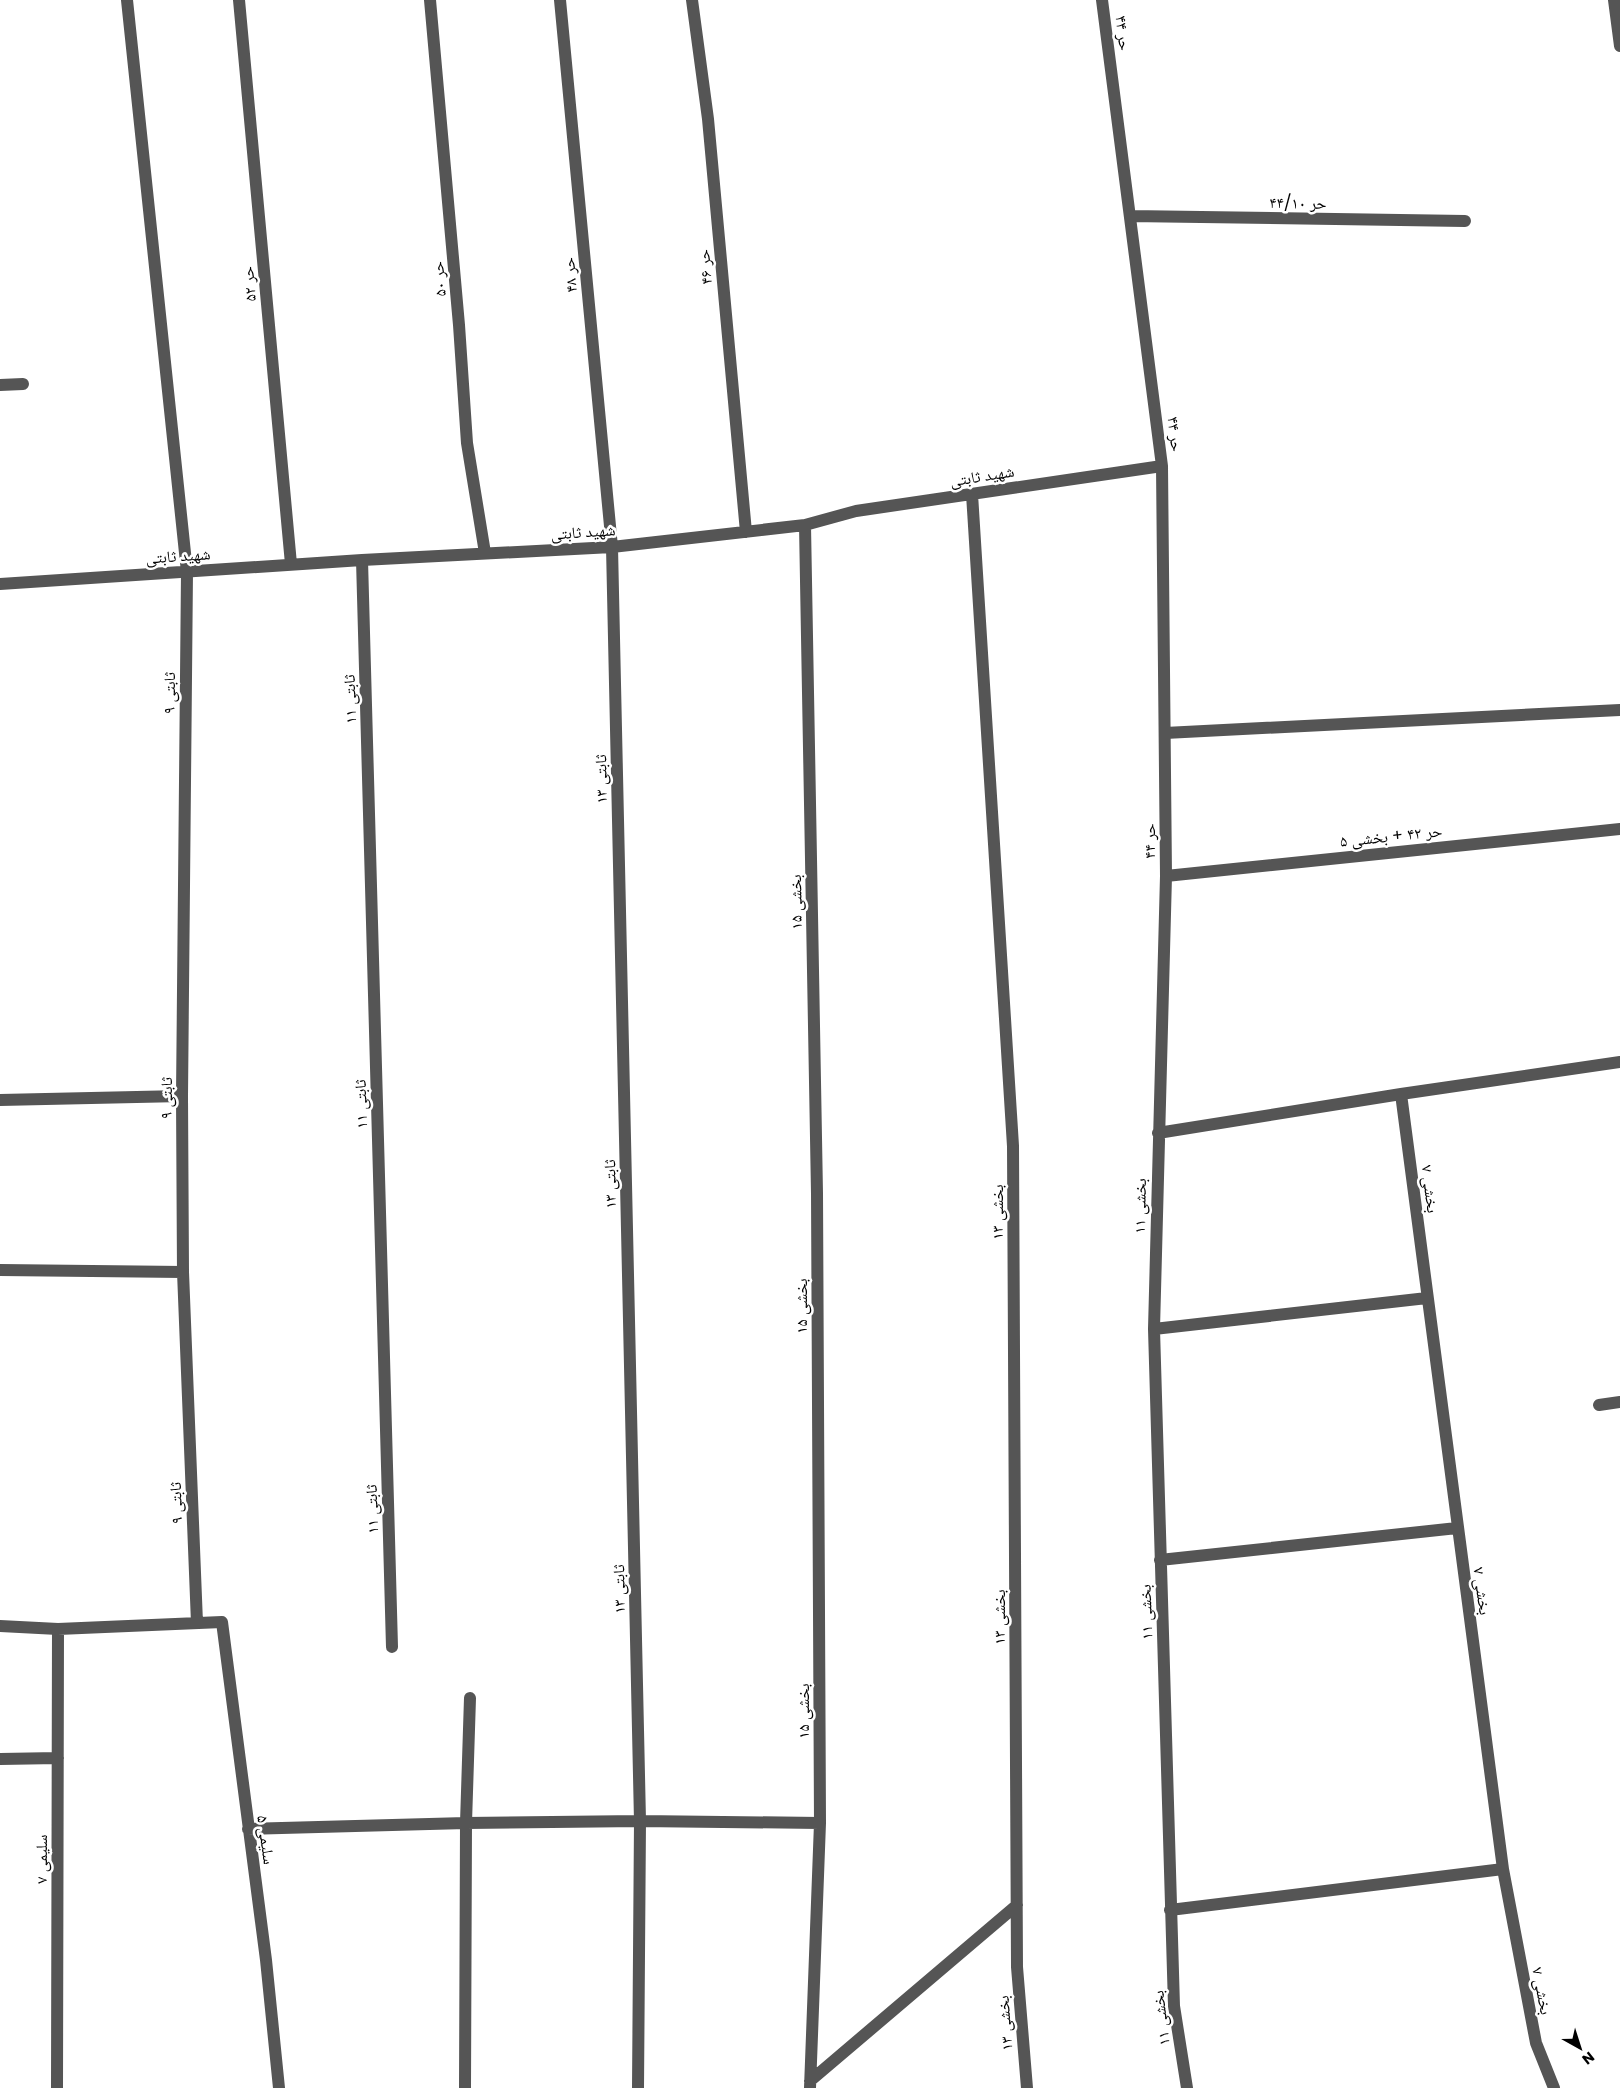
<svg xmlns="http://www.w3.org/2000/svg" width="1620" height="2088" font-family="Poppins,'Noto Naskh Arabic',sans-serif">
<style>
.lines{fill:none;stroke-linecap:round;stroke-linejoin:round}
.minor{stroke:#555;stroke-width:12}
.labels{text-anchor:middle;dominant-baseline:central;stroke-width:5;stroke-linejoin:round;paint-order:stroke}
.street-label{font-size:16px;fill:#000;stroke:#fff}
</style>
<rect width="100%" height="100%" fill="#fff"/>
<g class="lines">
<path class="minor" d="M127,0l60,572 -5,524 1,176 14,351
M239,0l52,564
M430,0l29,325 8,118 18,110
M560,0l52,547 28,1274 -2,267
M692,0l16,119 38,413
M1102,0l60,466 4,410 -12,453 20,677 13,82
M1614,0l6,46
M1130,216l335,5
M0,385l23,-1
M972,494l41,652 4,821 10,121
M805,525l12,668 3,630 -10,265
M362,560l30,1087
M0,584l362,-24 250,-13 193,-22 51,-14 306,-45
M1165,733l455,-23
M1166,876l454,-47
M1401,1094l102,775 33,174 18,45
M0,1100l182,-4
M1158,1133l243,-39 219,-32
M0,1270l183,2
M1154,1329l273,-31
M1599,1405l21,-3
M1160,1560l297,-32
M0,1626l58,3 164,-7 44,338 13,128
M0,1759l58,-1
M248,1829l218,-6 174,-2 180,2
M1170,1910l333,-41
M810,2081l207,-176
M57,2088l1,-459
M465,2088l1,-265 4,-125"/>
</g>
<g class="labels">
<g class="street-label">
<text transform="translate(1123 33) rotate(83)">حر ۴۴</text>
<text transform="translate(1298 203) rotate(1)">حر ۴۴/۱۰</text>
<text transform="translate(705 267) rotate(-95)">حر ۴۶</text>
<text transform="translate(570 275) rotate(-95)">حر ۴۸</text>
<text transform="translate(439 279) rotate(-95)">حر ۵۰</text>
<text transform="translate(249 284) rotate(-95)">حر ۵۲</text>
<text transform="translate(1175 434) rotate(83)">حر ۴۴</text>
<text transform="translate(982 476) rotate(-9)">شهید ثابتی</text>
<text transform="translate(583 532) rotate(-4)">شهید ثابتی</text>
<text transform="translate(178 556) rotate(-4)">شهید ثابتی</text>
<text transform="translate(169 693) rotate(-90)">ثابتی ۹</text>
<text transform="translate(350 699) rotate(-92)">ثابتی ۱۱</text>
<text transform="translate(601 779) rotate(-91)">ثابتی ۱۳</text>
<text transform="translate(1391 836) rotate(-6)">حر ۴۲ + بخشی ۵</text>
<text transform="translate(1149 841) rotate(-90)">حر ۴۴</text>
<text transform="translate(796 902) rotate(-91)">بخشی ۱۵</text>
<text transform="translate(166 1098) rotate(-90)">ثابتی ۹</text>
<text transform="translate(361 1104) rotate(-92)">ثابتی ۱۱</text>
<text transform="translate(610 1184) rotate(-91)">ثابتی ۱۳</text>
<text transform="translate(1430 1189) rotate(83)">بخشی ۷</text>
<text transform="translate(1140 1206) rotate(-89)">بخشی ۱۱</text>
<text transform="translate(997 1212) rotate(-90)">بخشی ۱۳</text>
<text transform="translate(801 1306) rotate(-90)">بخشی ۱۵</text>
<text transform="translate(176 1503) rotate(-92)">ثابتی ۹</text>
<text transform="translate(372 1509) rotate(-92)">ثابتی ۱۱</text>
<text transform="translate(619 1589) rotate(-91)">ثابتی ۱۳</text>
<text transform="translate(1482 1591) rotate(82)">بخشی ۷</text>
<text transform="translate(1146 1612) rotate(-92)">بخشی ۱۱</text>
<text transform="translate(999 1617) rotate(-90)">بخشی ۱۳</text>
<text transform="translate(803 1711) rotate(-90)">بخشی ۱۵</text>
<text transform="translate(266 1840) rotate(82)">سلیمی ۵</text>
<text transform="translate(41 1859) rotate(-90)">سلیمی ۷</text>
<text transform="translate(1542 1991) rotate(79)">بخشی ۷</text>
<text transform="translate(1161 2018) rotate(-97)">بخشی ۱۱</text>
<text transform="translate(1005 2023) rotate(-94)">بخشی ۱۳</text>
</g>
</g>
<g transform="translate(1580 2048) rotate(141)" stroke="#ffffff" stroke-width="4" paint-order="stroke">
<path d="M0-4L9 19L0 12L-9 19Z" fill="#000000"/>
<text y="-8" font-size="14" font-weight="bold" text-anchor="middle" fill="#000000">N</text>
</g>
</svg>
